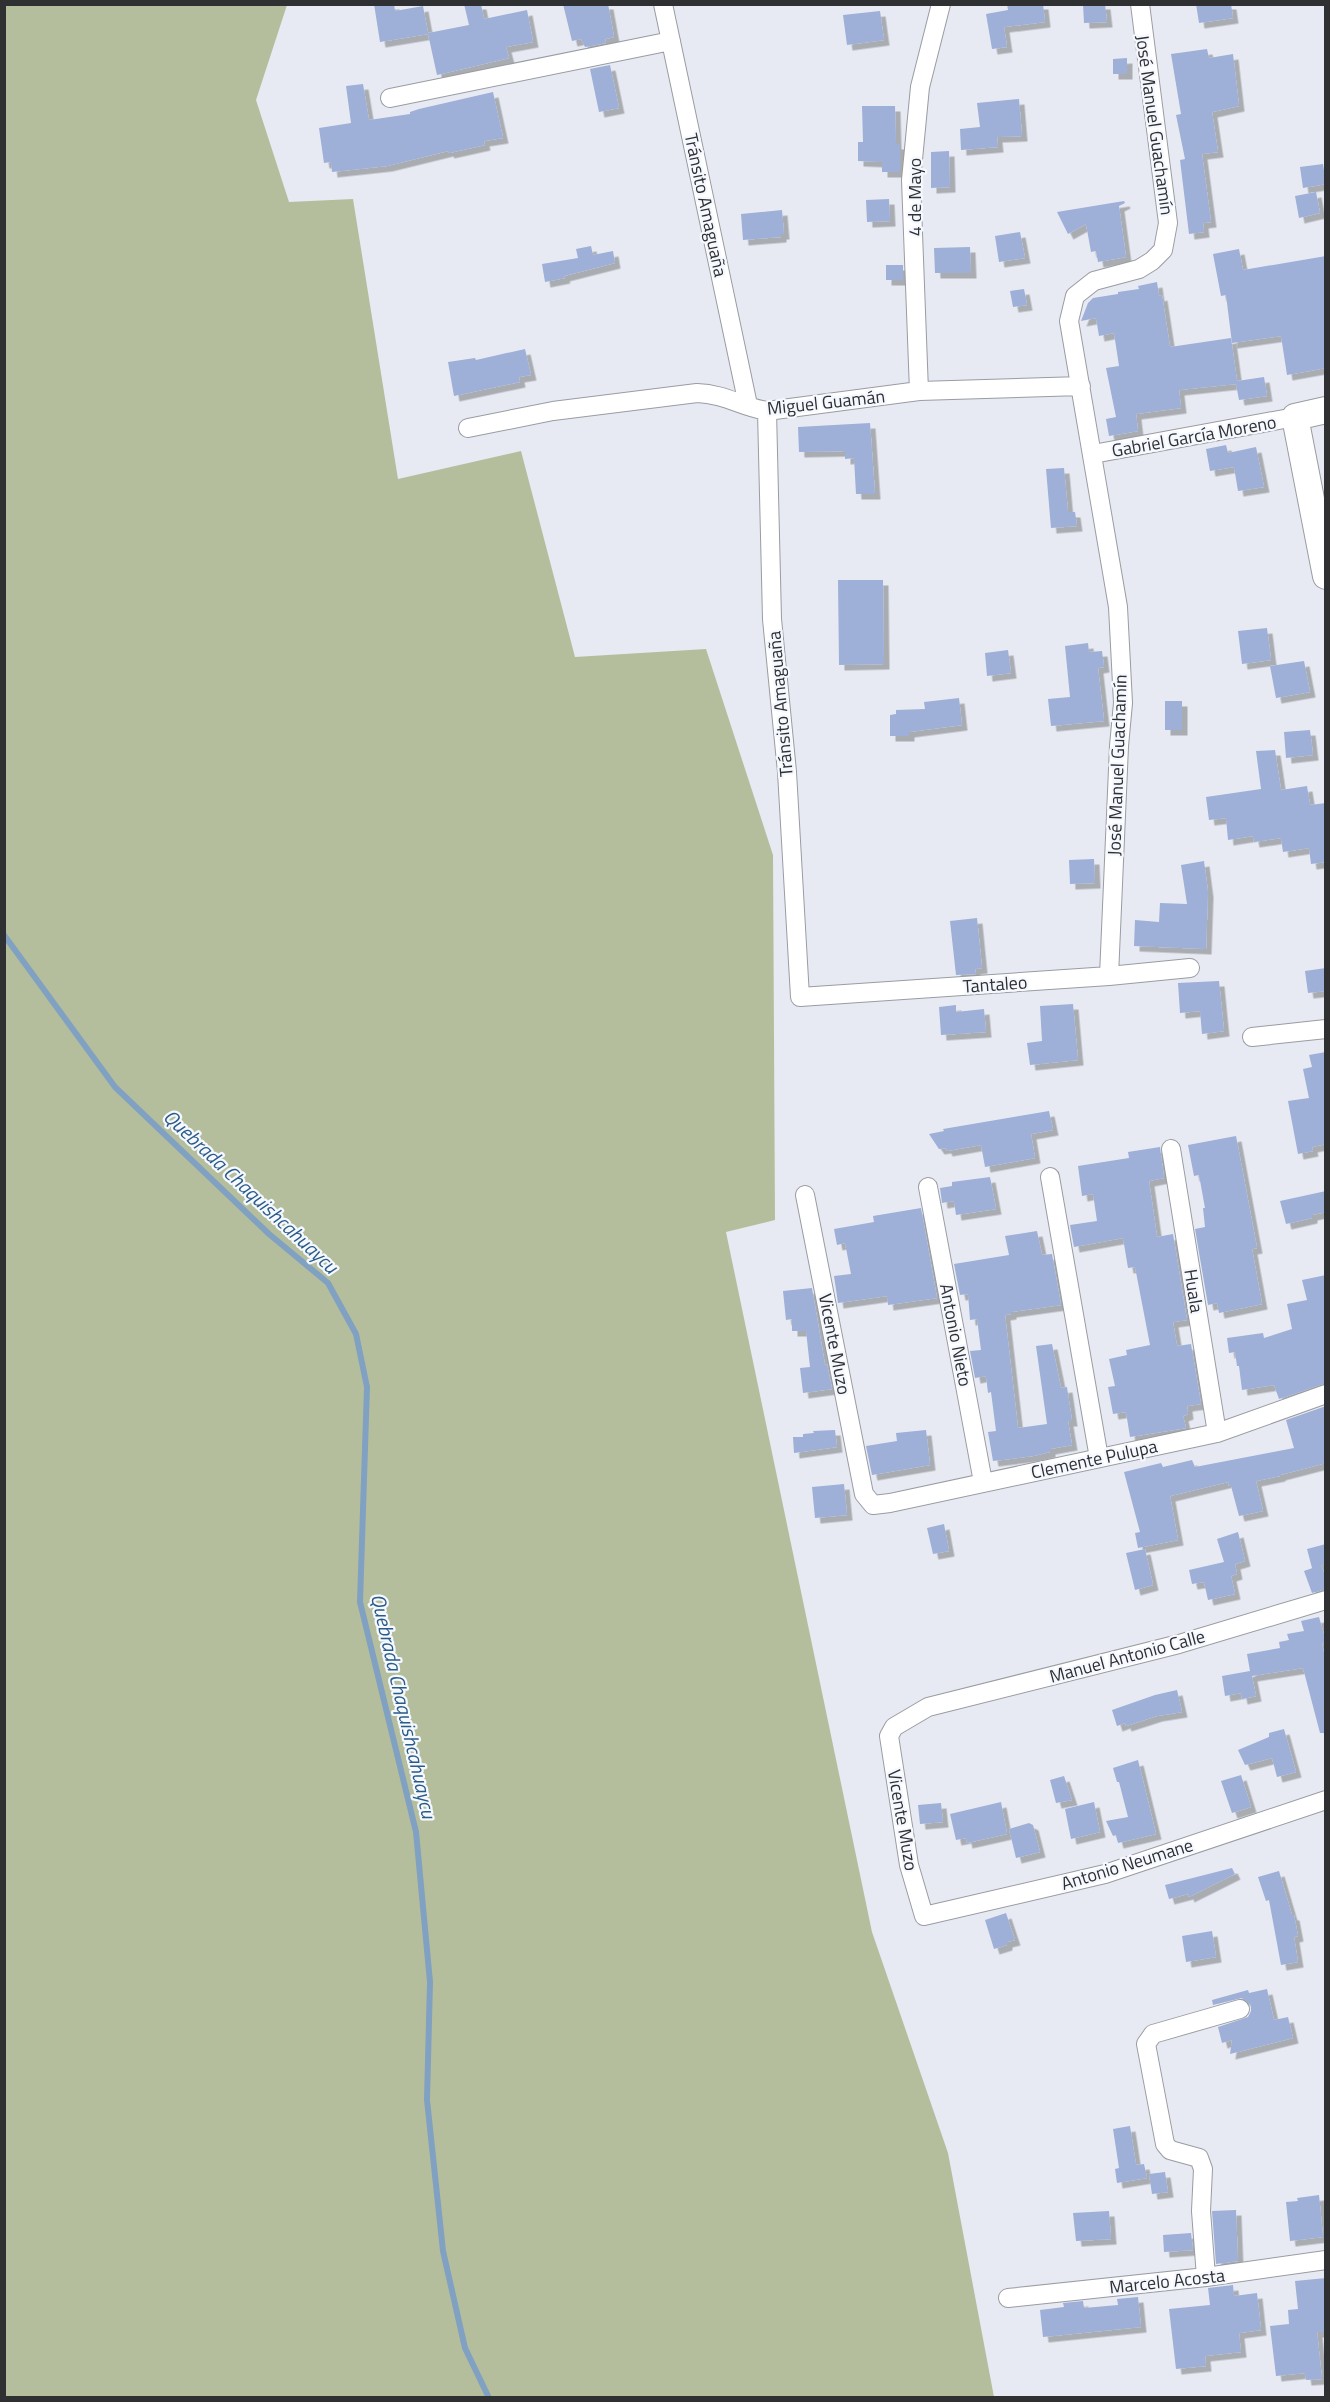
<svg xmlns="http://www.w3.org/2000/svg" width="1330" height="2402" font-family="'Titillium Web',sans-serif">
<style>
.green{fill:#b5be9c}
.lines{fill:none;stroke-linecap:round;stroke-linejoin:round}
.stream{stroke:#80a1c2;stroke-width:6}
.building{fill:#9eafd8;filter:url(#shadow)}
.street-casing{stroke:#999ca2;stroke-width:20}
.secondary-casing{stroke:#999ca2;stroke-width:28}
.street{stroke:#fff;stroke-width:18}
.secondary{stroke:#fff;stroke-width:26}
.labels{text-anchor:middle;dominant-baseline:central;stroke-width:4.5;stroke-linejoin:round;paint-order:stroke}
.street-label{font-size:18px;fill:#2e3032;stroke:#f5f8fe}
.water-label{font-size:20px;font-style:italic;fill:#2a5b88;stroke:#f5f8fe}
</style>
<defs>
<filter id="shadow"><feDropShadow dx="5.5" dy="5.5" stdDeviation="0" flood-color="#0004"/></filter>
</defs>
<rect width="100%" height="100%" fill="#e7eaf2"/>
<path class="green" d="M5,4l282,1 -31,95 33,102 64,-3 45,280 123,-28 54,206 131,-8 67,206 2,365 -49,12 146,700 76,221 46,244h-989z"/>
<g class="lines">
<path class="stream" d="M4,935l111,152 154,147 59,49 28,51 11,53 -7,215 56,230 14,150 -3,118 16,151 22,97 24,50"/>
</g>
<path class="building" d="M374,4h20l1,7 28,-5 5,27 41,-8 -5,-21h17l3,15 43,-9 6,32 -27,5 3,11 -72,17 -9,-41 -48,8z
M563,4h45l6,33 -9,2 1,4 -21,4 -4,-8 -9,2z
M1007,4h36l2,18 -41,5 3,20 -15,2 -6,-35 22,-4z
M1083,4h22l2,18 -23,1z
M1196,4h35l2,14 -34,5z
M880,11l4,29 -37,5 -4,-30z
M1207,49l2,9 24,-4 6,52 -27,6 6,40 -16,2 9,68 -8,1 1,9 -15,2 -9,-74 5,-1 -9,-44 5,-1 -10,-60z
M1127,58v16h-14v-15z
M610,65l9,43 -20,4 -9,-43z
M363,84l6,36 41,-6v-2l9,-3 74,-17 10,46 -19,3 1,4 -36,8 -1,-2 -61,15 -55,6 -1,-10 -7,1 -5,-35 32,-5 -5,-37z
M1019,99l3,37 -25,1 1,10 -37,3 -1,-21 20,-2 -3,-24z
M862,106h33l1,38h4v28h-18v-10l-24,-1v-19h5z
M949,151l1,36 -19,1v-36z
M1323,164l3,20 -23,4 -3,-21z
M1316,192l4,21 -21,5 -4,-22z
M889,199l1,22 -23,1 -1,-22z
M1124,201l1,2 -6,3 7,51 -28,5 -2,-11 -5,1 -5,-28 -18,10 -11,-22z
M782,210l2,24h-3v3l-38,3 -2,-26z
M1020,232l5,26 -26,4 -4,-26z
M591,246l2,9 20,-4 2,12 -51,13 1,2 -20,4 -3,-18 36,-6 -2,-9z
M970,247l1,26h-36l-1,-25z
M1239,249l4,21 83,-14v112l-39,7 -6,-39 -49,7 -6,-48 -5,1 -8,-42z
M886,265h17v15h-17z
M1157,282l2,14 3,-1 8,52 61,-9 6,43 27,-4 3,19 -28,4 -3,-16 -57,6 2,18 -45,6 2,17 -29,5 -3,-17 10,-2 -10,-49 13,-2 -5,-33 -15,3 -3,-18 -15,3 7,-18 5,-5 25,-4v-2l21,-3 -1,-3z
M1024,289l3,16 -14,2 -3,-16z
M525,349l6,26 -12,2 1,5 -66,14 -6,-34 27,-4 1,2z
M870,423l5,71h-19l-2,-36 -9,1v-8l-46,1 -1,-25z
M1226,445l2,8 28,-6 8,40 -26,4 -4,-24 -24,4 -4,-22z
M1064,468l4,44h7l2,14 -26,2 -5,-59z
M838,580h45l1,84 -45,1z
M1267,628l4,32 -29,4 -4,-33z
M1088,643l1,9 13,-1 2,16 -6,1 6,53 -53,5 -3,-27 22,-2 -5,-51z
M1008,650l3,23 -24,3 -2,-23z
M1304,661l6,31 -34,6 -6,-32z
M959,698l3,27 -53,7v4h-19v-21l6,-1v-4l29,-1 -1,-7z
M1165,701h17v29h-17z
M1310,730l3,25 -27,3 -2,-26z
M1275,750l6,40 26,-4 3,19 16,-2v59l-15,2 -2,-16 -26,4 -2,-14 -27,4 -1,-6 -25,4 -2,-22 -17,2 -3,-23 55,-8 -5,-38z
M1094,859l1,24 -25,1 -1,-24z
M1204,861l4,31 -2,57 -72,-3 1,-26 24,2 1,-19 27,1 -6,-39z
M977,918l5,50 -7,1 1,5 -20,1 -6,-54z
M1326,968v23l-18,2 -3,-22z
M1219,981l5,50 -22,3 -2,-23 -20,2 -2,-30z
M1073,1004l5,56 -48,5 -3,-22 15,-2 -2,-35z
M956,1005v7l28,-3 2,23 -45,3 -2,-28z
M1326,1052v92l-14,3 1,4 -15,3 -10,-53 21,-3 -6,-29 9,-2 -3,-12z
M1049,1111l4,19 -22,4 4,24 -50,9 -4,-22 -34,6 -1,-3 -7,1 -10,-15 15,-3 -1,-2z
M1236,1136l21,112 -5,1 10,55 -43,9 -2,-10 -9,2 -13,-76 10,-2 -2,-19h2l-6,-33 -5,1 -6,-31z
M1160,1147l4,31 -15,3 8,56 16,-3 14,86 -14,2 4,24 14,-2 10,60 -14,2 1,8 -5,2 3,12 -56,9 -4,-25 -13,2 -5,-27 7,-1 -6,-27 18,-4 -1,-5 24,-5 -15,-78 -7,1 -5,-30 -49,9 -4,-22 27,-4 -4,-27 -11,2 -4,-30 51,-8 -1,-6z
M990,1177l6,32 -40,6 -2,-14 -12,2 -2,-15 12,-2v-4z
M1326,1191v21l-14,3v3l-26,6 -6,-23z
M921,1208l16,90 -49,7 -1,-9 -49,7 -4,-27 17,-2 -6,-31 -8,2 -3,-16 40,-7 -1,-6z
M1037,1231l5,24 10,-1 9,51 -50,7v2l-6,1 13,113 29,-4 -11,-78 16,-2 9,44 6,-1 5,34h-4l4,24 -22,4v3l-17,4 -40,5 -5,-29 8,-1 -5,-39 -3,1 -2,-17 -11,2 -5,-27 11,-1 -4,-31 -7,1 -2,-26 -8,1 -6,-31 55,-9 -4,-19z
M1326,1275v108l-47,16 -5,-14 -32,5 -3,-24h-2l-2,-14 -6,1 -2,-15 36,-5 1,5 28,-9 -5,-25 20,-4 -5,-20z
M812,1288l13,77 2,-1 5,25 -29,4 -3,-25 10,-1 -4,-36h-14v-12l-6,1 -3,-29z
M1326,1406v57l-46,12v1l-24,5 7,30 -24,5 -8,-30h-2l-1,-4 -58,14 8,44 -40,8 -3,-15 5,-1 -16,-60 37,-9 2,4 29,-7 3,7 99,-19 -8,-28z
M835,1430l2,17 -43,6 -1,-16h10v-3l11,-1 -1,-2z
M926,1430l4,35 -58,10 -6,-29 31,-5 -1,-8z
M844,1484l3,31 -32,3 -3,-31z
M944,1524l5,27 -16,3 -6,-26z
M1238,1532l7,29 -10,3 2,10 -6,2 4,18 -27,6 -4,-18 -12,2 -3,-14 35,-8 -7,-23z
M1326,1544v20l-14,4 -5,-19z
M1145,1549l8,36 -18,5 -9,-37z
M1321,1565l5,13v11l-14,4 -8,-22z
M1319,1617l7,25 -4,2 4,18v71h-6l-17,-65 -51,8 4,20 -14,3 -1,-6 -16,3 -3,-20 28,-5 -3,-17 33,-6 -1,-6 10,-2 -2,-6 17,-3 -3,-10z
M1177,1690l5,22 -25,4 -31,10 -1,-3 -8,3 -5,-16 43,-15z
M1284,1729l12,43 -19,5 -5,-19 -27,7 -7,-15 31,-13v-4z
M1138,1760l18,74 -38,9 -2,-8 -3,1 -7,-15 22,-4 -9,-35h-2l-4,-14z
M1241,1775l10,32 -19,6 -11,-32z
M1064,1776l8,24 -16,3 -6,-23z
M1001,1802l6,32 -40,9 -1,-5 -10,2 -6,-26z
M1094,1802l6,30 -29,7 -6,-30z
M941,1803l2,19 -23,2 -2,-19z
M1029,1823l4,2 7,27 -24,6 -7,-29z
M1232,1868l3,6 -46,23 -1,-3 -19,5 -4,-14z
M1279,1871l13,44h2l4,21 -4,1 4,25 -17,3 -12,-65 -3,1 -8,-24z
M1006,1913l9,27 -8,2v3l-13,4 -9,-29z
M1212,1931l4,26 -30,5 -4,-26z
M1267,1989l7,31 14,-3 5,21 -63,16 2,-14 -10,3 -4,-16 30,-10 3,-6v-6l-9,-7 -29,7 -1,-5 36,-10 1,3z
M1130,2126l6,39 8,-1 3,14 -30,5 -2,-14 4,-1 -6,-39z
M1165,2172l3,20 -16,2 -3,-20z
M1319,2195l4,42 -33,4 -4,-39 12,-1 -1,-3z
M1236,2210l2,51 -22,3 -4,-53z
M1109,2211l2,28 -35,2 -3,-28z
M1191,2233l2,17 -29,2 -1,-17z
M1326,2278v54h-9l5,47 -16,1 -1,-7 -29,3 -6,-50 19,-2 -1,-14 10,-1 -3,-28z
M1233,2285l1,11 23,-3 4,37 -22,3 2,19 -36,4 1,10 -30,3 -7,-60 41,-4 -2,-17z
M1138,2297l3,30 -98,10 -3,-27 24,-3 -1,-4 20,-2 1,7 34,-3 -1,-6z"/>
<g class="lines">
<defs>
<path id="street" d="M663,4l85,401
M390,98l281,-57
M919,391l-8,-211 9,-93 21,-83
M767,411l5,208 15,153 13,225 309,-21 81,-8
M468,428l85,-17 144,-18c28,1 45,14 70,18l152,-20 162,-5
M1093,454l202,-37
M1109,976l10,-230 4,-43 -5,-96 -49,-286 6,-25 19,-15 45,-12 13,-8 11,-11 5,-27 -28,-219
M1252,1037l74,-8
M1171,1149l46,284
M1050,1177l49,281
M928,1187l55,295
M805,1195l59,299 9,11 17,-2 327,-70 109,-39
M1326,1600l-147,44 -251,63 -34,20 -5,9 20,129 15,51 181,-42 221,-74
M1206,2277l-5,-66 2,-42 -4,-11 -29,-8 -5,-6 -19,-100 7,-10 87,-25
M1008,2298l198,-21 120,-17"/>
<path id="secondary" d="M1326,410l-31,7 31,159"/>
</defs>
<use href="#street" class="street-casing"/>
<use href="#secondary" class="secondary-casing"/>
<use href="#street" class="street"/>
<use href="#secondary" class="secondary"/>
</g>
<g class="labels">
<g class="street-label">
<text transform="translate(1155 125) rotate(82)">José Manuel Guachamín</text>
<text transform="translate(914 197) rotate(-90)">4 de Mayo</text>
<text transform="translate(706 205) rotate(78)">Tránsito Amaguaña</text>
<text transform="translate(826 402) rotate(-6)">Miguel Guamán</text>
<text transform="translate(1194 436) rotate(-10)">Gabriel García Moreno</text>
<text transform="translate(780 704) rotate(-95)">Tránsito Amaguaña</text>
<text transform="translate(1117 765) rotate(-88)">José Manuel Guachamín</text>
<text transform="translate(995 984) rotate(-4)">Tantaleo</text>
<text transform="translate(1194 1291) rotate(81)">Huala</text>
<text transform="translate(956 1335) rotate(79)">Antonio Nieto</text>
<text transform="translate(835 1344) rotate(79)">Vicente Muzo</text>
<text transform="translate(1094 1459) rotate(-12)">Clemente Pulupa</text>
<text transform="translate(1127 1656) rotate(-15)">Manuel Antonio Calle</text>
<text transform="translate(903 1820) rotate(80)">Vicente Muzo</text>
<text transform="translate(1127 1864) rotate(-17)">Antonio Neumane</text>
<text transform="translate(1167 2281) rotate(-6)">Marcelo Acosta</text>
</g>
<g class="water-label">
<text transform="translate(251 1191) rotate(43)">Quebrada Chaquishcahuaycu</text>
<text transform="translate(404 1706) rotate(77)">Quebrada Chaquishcahuaycu</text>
</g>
</g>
<rect width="1330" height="2402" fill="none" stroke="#2e3032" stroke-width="12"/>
</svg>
